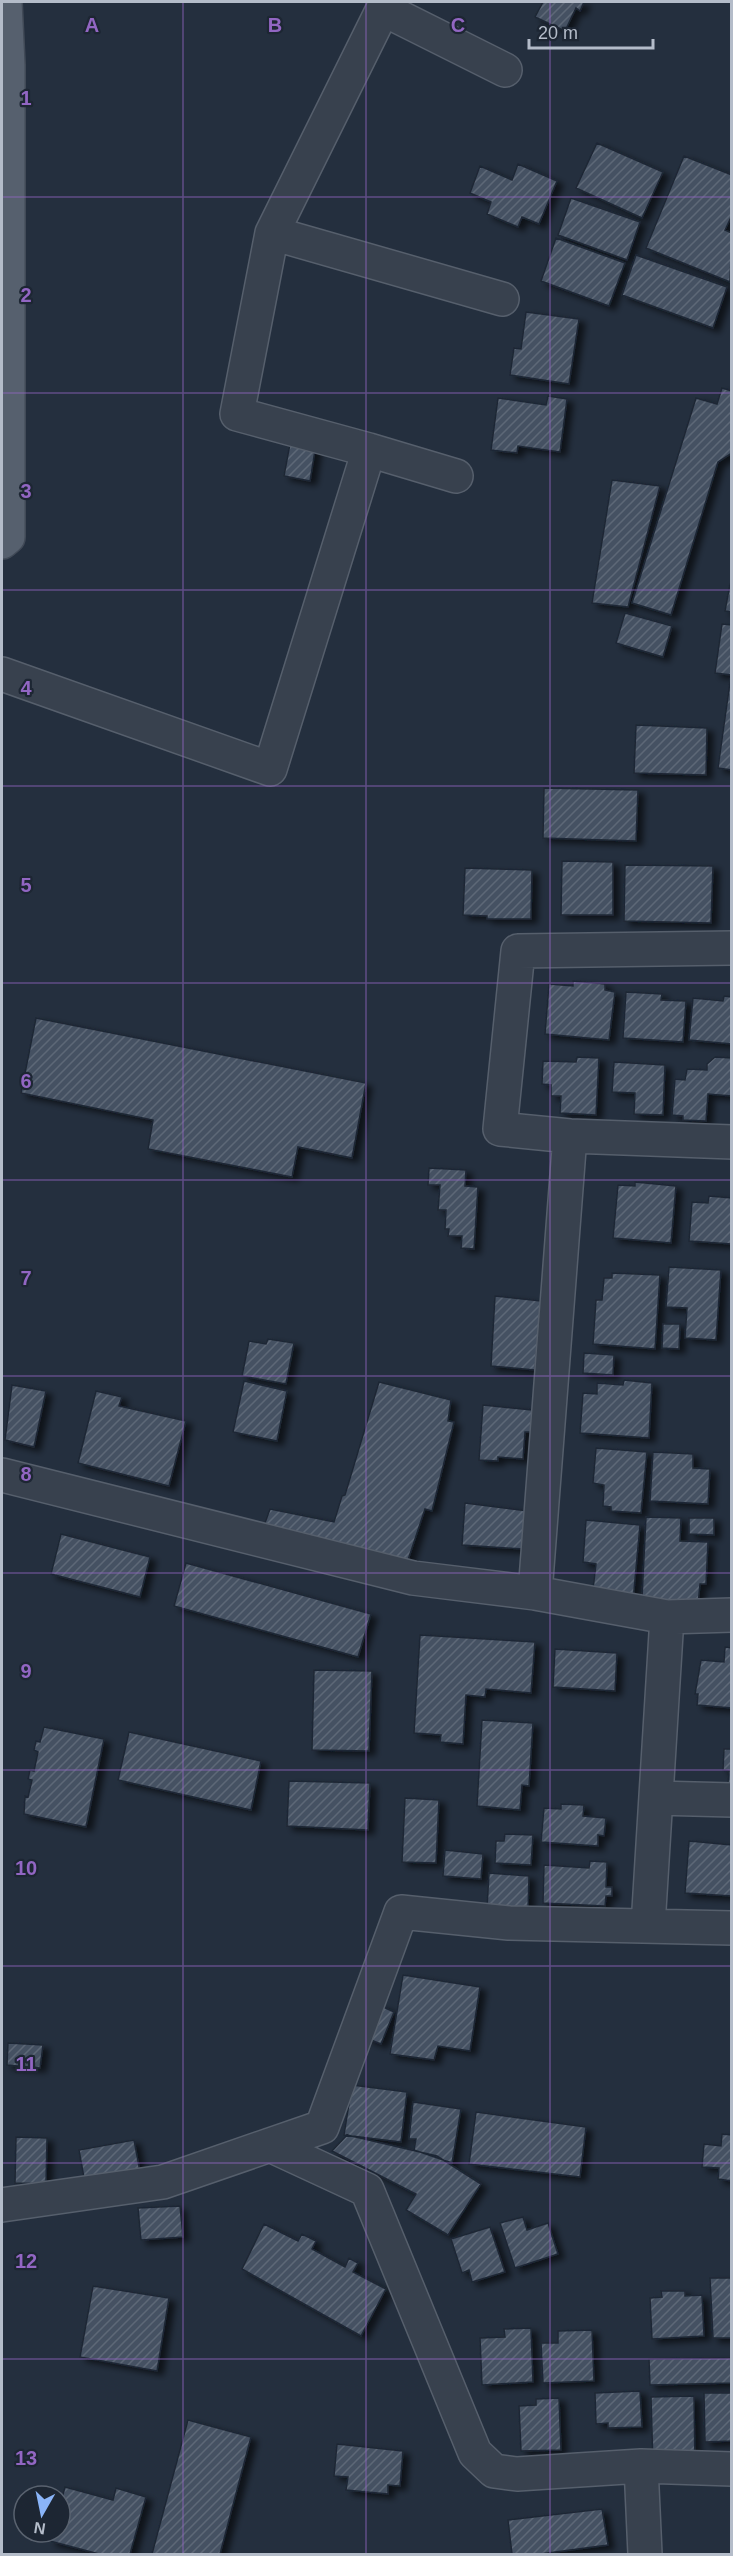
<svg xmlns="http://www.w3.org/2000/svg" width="733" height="2556" font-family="Arial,sans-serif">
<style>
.building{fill:url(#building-hatch);stroke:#1f2835;stroke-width:1.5;filter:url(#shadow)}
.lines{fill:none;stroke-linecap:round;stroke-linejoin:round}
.minor-casing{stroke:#565f6c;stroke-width:36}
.major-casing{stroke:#414a57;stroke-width:36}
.minor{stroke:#38414e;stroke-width:33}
.major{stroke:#56606e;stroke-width:33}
.grid{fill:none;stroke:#9266c3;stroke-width:1.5;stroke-opacity:0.55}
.grid-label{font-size:20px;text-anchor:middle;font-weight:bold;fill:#9266c3;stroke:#1d2633;stroke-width:4.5;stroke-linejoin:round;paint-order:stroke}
</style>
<defs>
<pattern id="building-hatch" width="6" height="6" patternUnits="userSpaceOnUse" patternTransform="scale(1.5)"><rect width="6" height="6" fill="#455162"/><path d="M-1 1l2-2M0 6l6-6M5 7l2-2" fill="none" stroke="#5d6877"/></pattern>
<filter id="shadow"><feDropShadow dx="6" dy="4" stdDeviation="3" flood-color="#0009"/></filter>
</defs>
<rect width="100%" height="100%" fill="#242f3e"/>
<path class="building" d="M543,2h41l-4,9 -4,-3 -11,23 -30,-14z
M597,143l66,29 -21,46 -66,-30z
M684,156l48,19v40l-7,15 7,3 -2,49 -84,-34z
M518,164l39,17 -18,43 -17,-7 -4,10 -31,-13 4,-12 -21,-9 10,-27 32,14z
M571,198l69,24 -13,38 -69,-25z
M556,238l69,25 -16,43 -68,-25z
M636,255l91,32 -14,41 -91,-33z
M526,312l53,7 -10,65 -59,-9 4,-27 7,1z
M722,388l10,3v62l-14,9 -47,153 -39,-12 64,-205 21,6z
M548,396l19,3 -7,53 -42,-6 -1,7 -26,-3 7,-52 48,7z
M292,433l25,5 -7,43 -26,-5z
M612,480l48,6 -32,121 -36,-4z
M730,584h2v28l-7,-1z
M625,613l47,13 -9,31 -47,-14z
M722,624l10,1v145l-14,-2 13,-93 -16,-2z
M636,725l71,3 -1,47 -72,-2z
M544,788l94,2 -2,51 -93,-3z
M562,861l51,1v53h-52z
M625,865l88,1 -2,57 -87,-2z
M465,868l67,2 -1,49h-44v-3l-24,-1z
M573,981l32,3v6l10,2 -6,48 -64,-6 4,-50 24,2z
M626,992l36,2 -1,6 25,1 -3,41 -60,-4z
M724,996l8,1v47l-43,-4 4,-42 30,3z
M36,1018l330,65 -14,75 -54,-11 -6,30 -144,-28 5,-29 -132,-27z
M577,1057l22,1 -3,57 -36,-2 1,-17h-10v-11l-9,-1 1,-23 33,1z
M715,1057l17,1v38l-24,-2 -2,27 -23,-1v-4l-11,-1 3,-36 10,1 2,-11 20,1v-6z
M614,1062l51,3 -2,50 -29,-1 1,-21 -23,-1z
M429,1168l37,2 -1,16 13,1 -4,62 -13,-1 1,-12h-14l1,-7h-4l1,-19h-8l2,-25h-12z
M635,1182l41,4 -5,57 -58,-5 5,-53 17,1z
M709,1196l23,2v46l-43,-3 3,-39 16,1z
M669,1267l52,3 -5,70 -31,-2 2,-30 -21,-1z
M612,1273l48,2 -5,74 -62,-5 3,-44h6l2,-22h8z
M495,1296l46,5 -6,69 -44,-4z
M663,1324h17l-1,25 -17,-1z
M268,1339l26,4 -8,41 -44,-8 7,-35 17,3z
M584,1353l30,2 -1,20 -30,-2z
M624,1380l28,3 -3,55 -69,-5 3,-40 14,1v-11l26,2z
M244,1381l43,10 -10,50 -44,-9z
M379,1382l72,18 -3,21 6,1 -22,89 -7,-2 -19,57 -145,-32 9,-25 64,13 8,-26 3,-1z
M12,1385l34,6 -12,56 -29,-7z
M96,1391l26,6 -3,9 67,15 -17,65 -91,-23z
M483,1405l49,5 -1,22h-6l-2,27 -25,-2v4l-19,-1z
M596,1448l51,4 -6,61 -30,-2v-4l-8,-1 1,-21 -11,-2z
M653,1452l40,2v14l17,1 -2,35 -58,-3z
M465,1503l63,8 -5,38 -61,-4z
M646,1517l35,1 -1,23 28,1 -2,42h-6l-2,21 -56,-7z
M689,1518h25v17l-25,-1z
M586,1520l54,5 -7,76 -41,-3 4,-34 -13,-2z
M61,1534l89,23 -10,40 -89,-23z
M186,1563l185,51 -13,43 -184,-51z
M420,1635l115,7 -4,51 -45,-4 -1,8 -19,-2 -3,49 -23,-2 1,-7 -27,-2z
M725,1647l7,1v60l-35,-3 1,-11h-3l6,-34 23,2z
M555,1649l62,4 -2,38 -62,-4z
M314,1670l58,1 -3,80 -57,-1z
M482,1720l51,3 -4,63 -7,-1 -2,25 -43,-4z
M44,1727l60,12 -18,88 -62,-13 1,-18 3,1 4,-17 -4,-1 2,-9 4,1 4,-19 -4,-2 2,-9 4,1z
M129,1732l132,29 -10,49 -133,-30z
M724,1749h7l1,34h-4l1,-12 -6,-1z
M289,1781l81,2 -2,47 -81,-4z
M405,1798l34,2 -3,63 -34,-1z
M561,1804l23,1 -1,11 23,2 -2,18 -6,-1v11l-57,-4 3,-34 17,1z
M505,1834l28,1 -2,30 -36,-2 1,-22h8z
M689,1841l43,4v51l-47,-3z
M445,1850l38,4 -2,25 -38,-3z
M590,1861l17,1 -1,25h6v9h-6l-1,10 -62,-3 1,-38 45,3z
M489,1873l40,3 -1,35 -41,-3z
M403,1975l77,12 -10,64 -32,-5 -4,14 -44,-6z
M379,2005l15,7 -13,32 -15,-6z
M8,2043l35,2 -3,23 -33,-3z
M352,2085l55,7 -6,50 -57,-7z
M413,2102l48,7 -9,54 -38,-13 2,-11h-7z
M476,2112l110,15 -6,50 -111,-13z
M722,2134l10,1v46l-14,-2 1,-11 -17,-1 2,-23 17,2z
M347,2135l90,21 44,28 -33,51 -42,-25 10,-16 -84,-43z
M16,2137l31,1 -1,46 -31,-1z
M134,2140l7,37 -55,12 -7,-39z
M180,2206l3,31 -42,3 -3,-32z
M523,2217l4,13 21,-7 10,31 -43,14 -15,-45z
M264,2224l34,17 4,-7 14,7 -4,8 33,18 4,-9 9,5 -5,9 33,17 -25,47 -119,-67z
M490,2227l15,45 -33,10 -3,-12 -7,3 -11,-34z
M710,2278h22v60h-19z
M93,2286l76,12 -12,73 -77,-14z
M661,2291h24v5l17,-1 2,41 -52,3 -2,-41 12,-1z
M531,2328l2,54 -51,3 -2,-47 25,-1 -1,-8z
M592,2330l2,51 -51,2 -2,-40h17v-12z
M726,2358h6v25l-82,2 -1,-26z
M640,2391l2,36 -34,1v-5l-12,1 -1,-31z
M704,2393h28v48l-27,1z
M694,2396l1,70h-42l-2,-69z
M559,2398l2,52 -40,1 -2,-45 17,-1v-6z
M188,2420l63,17 -31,117h-68z
M337,2444l66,7 -3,35 -12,-1v9l-42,-4 2,-13 -14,-1z
M65,2487l48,13 3,-12 30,9 -16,57h-31l-49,-13 3,-9h7v-26z
M602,2509l6,36 -68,9h-28l-4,-34z"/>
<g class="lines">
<defs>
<path id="minor" d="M272,233l230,66
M369,450l87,26
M2,674l268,95 99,-319 -132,-36 35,-181 111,-224 122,61
M732,948l-214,3 -18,178 70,7 162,6
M2,1475l411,103 122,15 132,24 65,-2
M535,1593l35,-457
M656,1798l76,2
M648,1926l19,-309
M270,2145l97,45 108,263 19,18 23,3 124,-8 91,3
M2,2205l161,-23 159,-55 79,-215 108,11 223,5
M641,2466l4,88"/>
<path id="major" d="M2,542l6,-5v-472l-3,-63"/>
</defs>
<use href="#minor" class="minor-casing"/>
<use href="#major" class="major-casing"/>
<use href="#minor" class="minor"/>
<use href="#major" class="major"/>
</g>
<path class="grid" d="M183,2v2552M366,2v2552M550,2v2552M2,197h730M2,393h730M2,590h730M2,786h730M2,983h730M2,1180h730M2,1376h730M2,1573h730M2,1770h730M2,1966h730M2,2163h730M2,2359h730"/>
<g class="grid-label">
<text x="92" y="32">A</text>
<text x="275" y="32">B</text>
<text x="458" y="32">C</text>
<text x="26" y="105">1</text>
<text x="26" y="302">2</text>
<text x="26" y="498">3</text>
<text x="26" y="695">4</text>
<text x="26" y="892">5</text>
<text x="26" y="1088">6</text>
<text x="26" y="1285">7</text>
<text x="26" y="1481">8</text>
<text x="26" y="1678">9</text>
<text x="26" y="1875">10</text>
<text x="26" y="2071">11</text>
<text x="26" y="2268">12</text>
<text x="26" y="2465">13</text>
</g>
<rect width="733" height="2556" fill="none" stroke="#b4bcc9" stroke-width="6"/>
<g transform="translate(42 2514) rotate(189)"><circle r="28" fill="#1d2633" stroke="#59626f" stroke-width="1.5"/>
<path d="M0-4.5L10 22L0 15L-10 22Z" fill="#8ab4f8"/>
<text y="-9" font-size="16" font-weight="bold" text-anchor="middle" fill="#b4bcc9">N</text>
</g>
<path d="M529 39v9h124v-9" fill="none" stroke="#b4bcc9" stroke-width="3"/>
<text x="538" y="39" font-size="18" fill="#b4bcc9" stroke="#1d2633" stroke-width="4.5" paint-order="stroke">20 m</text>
</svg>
